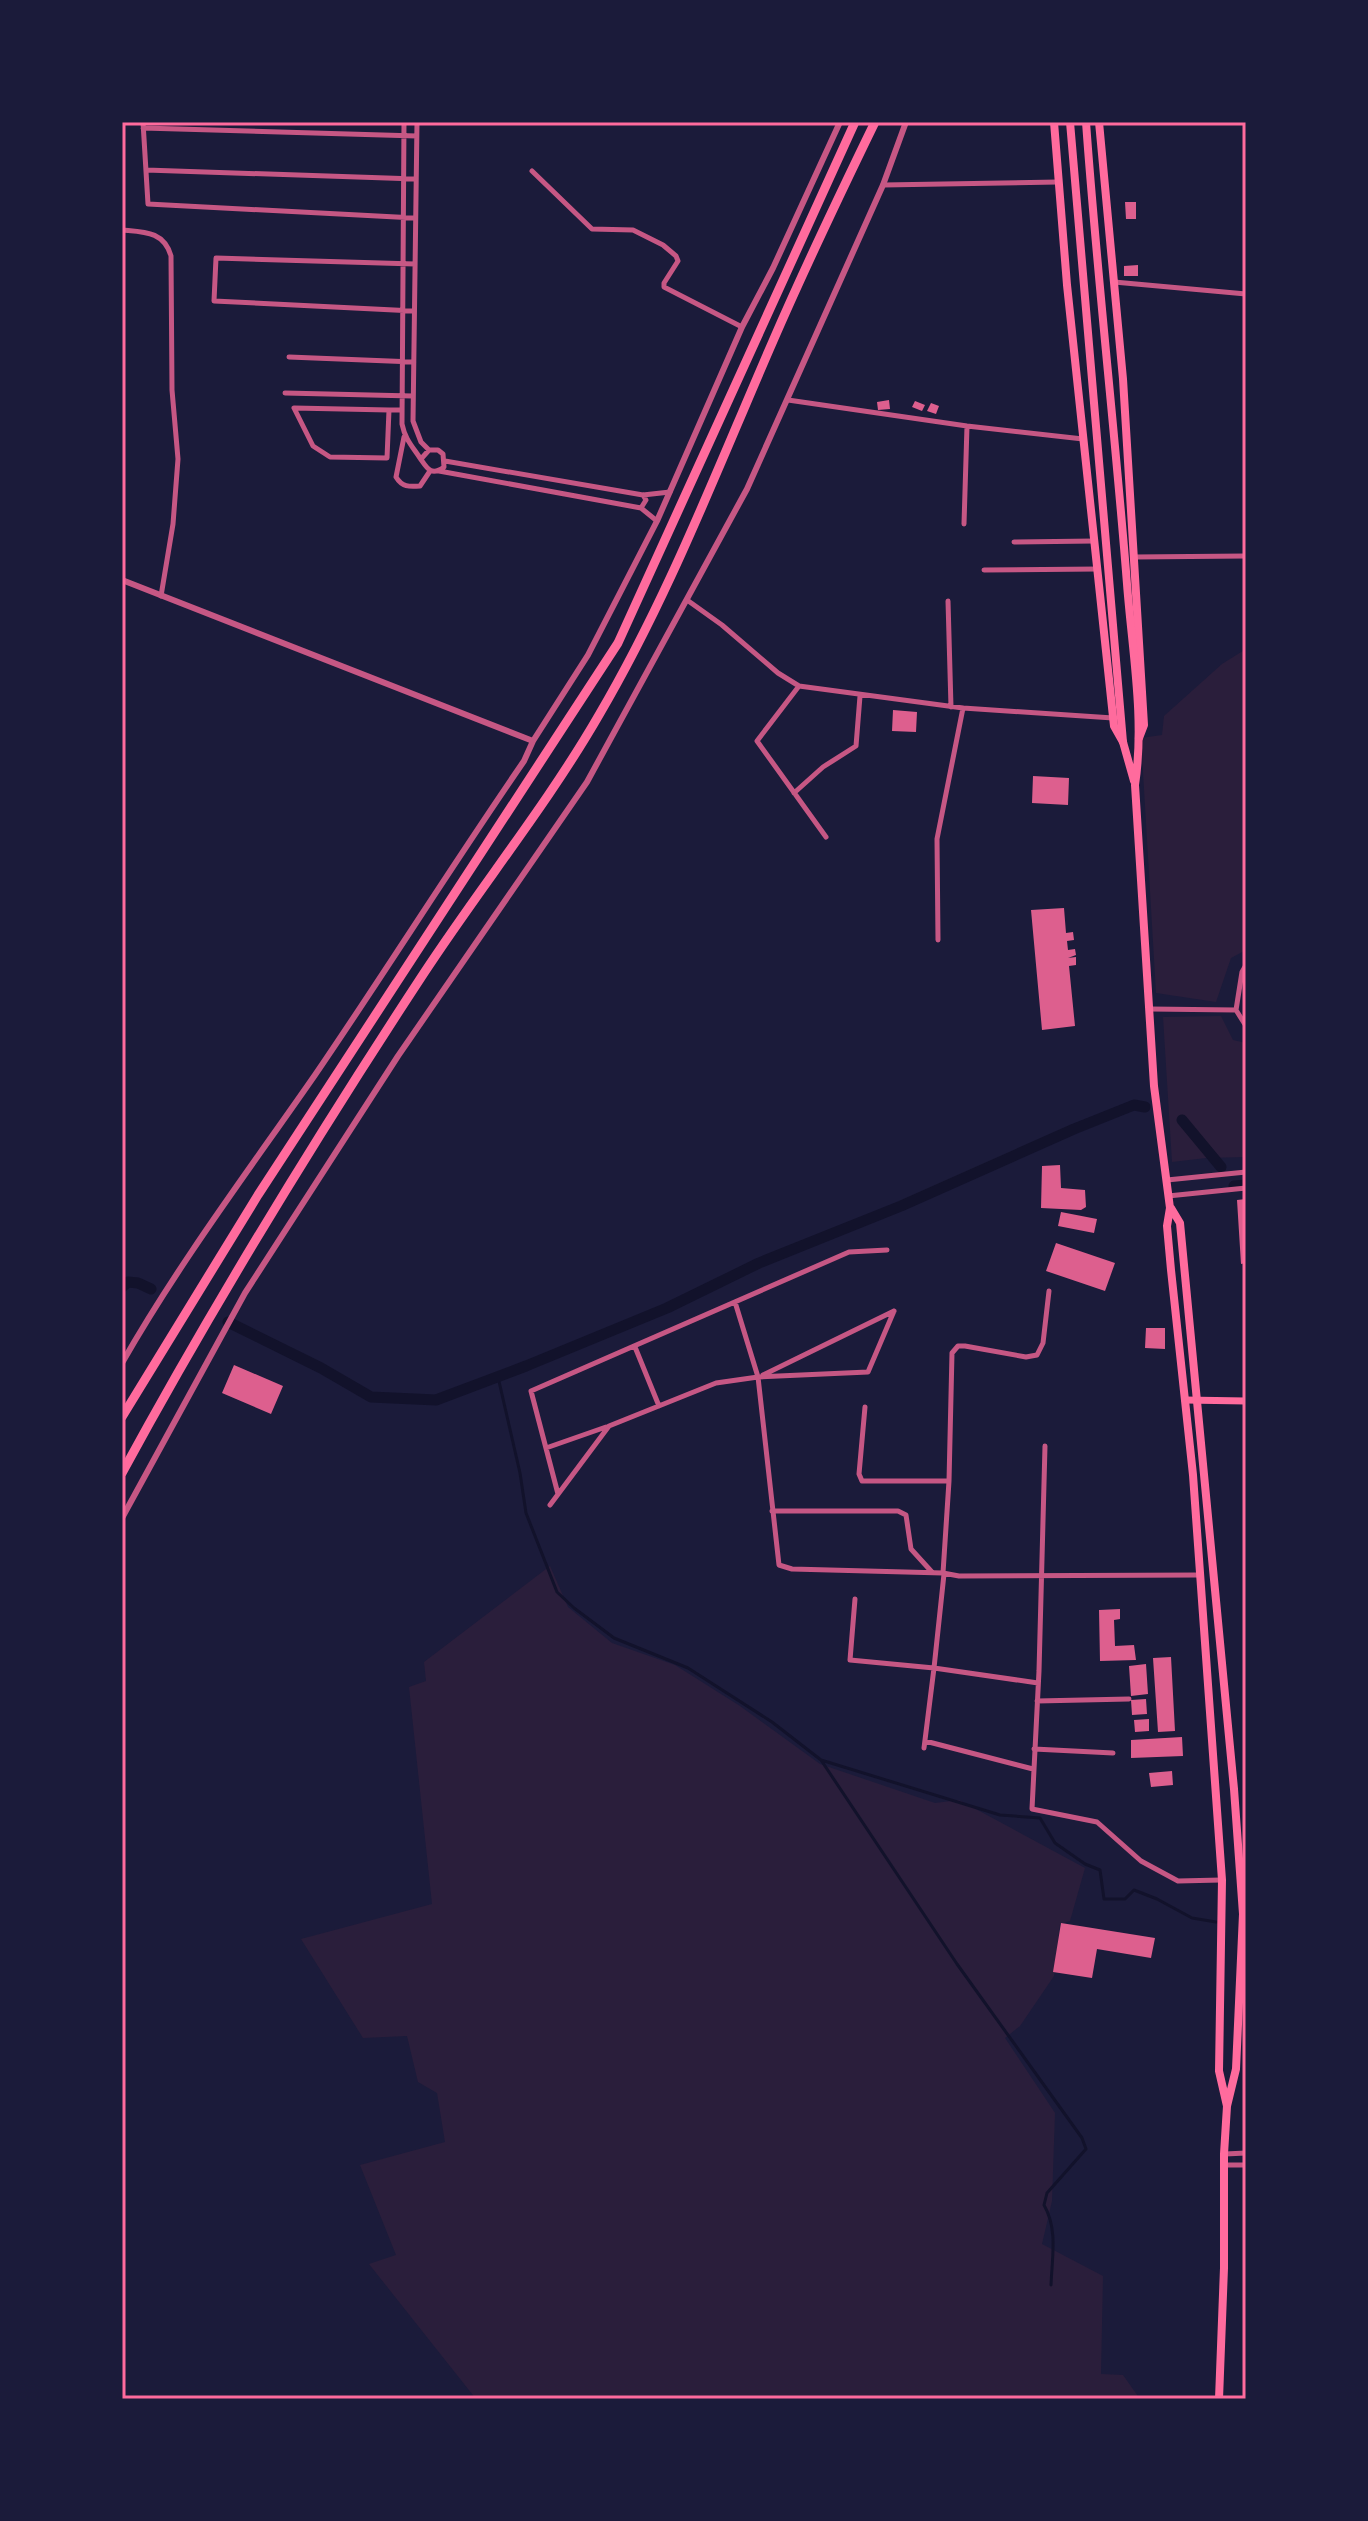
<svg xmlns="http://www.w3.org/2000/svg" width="1368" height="2521" font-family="'Source Sans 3',sans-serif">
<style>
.green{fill:#2a1e3b}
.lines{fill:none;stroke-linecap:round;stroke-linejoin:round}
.stream{stroke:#12122b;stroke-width:3}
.canal{stroke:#12122b;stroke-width:11}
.building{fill:#dd5f8e}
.minor{stroke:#c65784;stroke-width:5}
.tertiary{stroke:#c65784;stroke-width:6}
.secondary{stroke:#ff6b9d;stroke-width:7}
.primary{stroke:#ff6b9d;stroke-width:8}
.trunk{stroke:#ff6b9d;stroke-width:8}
.motorway{stroke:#ff6b9d;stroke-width:9}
.neatline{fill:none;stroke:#ff6b9d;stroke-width:3}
</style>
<rect width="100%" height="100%" fill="#1b1b3a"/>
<path class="green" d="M1246,649v301l-15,8 -15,44 -60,-9 -15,-255 21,-3 2,-19 58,-52z
M1221,1016l12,24 13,3v114l-40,1 -34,4 -9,-145z
M550,1566l18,41 44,36 63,22 65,41 80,58 115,39 24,-3 126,68 -15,53 -10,3 -6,52 -34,50 -15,12 50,75 -3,88 -10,43 61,32 -2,98 22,1 17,24h-664l-107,-135 27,-9 -36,-90 85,-23 -8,-49 -19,-11 -11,-46 -44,2 -62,-99 131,-35 -23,-217 17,-6 -2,-19z"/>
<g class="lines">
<path class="stream" d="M498,1377l22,96 6,40 31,79 17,16 40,30 74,30 84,54 49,38 179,55 40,3 15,25 30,21 15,6 4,29h21l9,-9 23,9 35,19 24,4
M821,1760l136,204 125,174 4,11 -39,44 -3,12c14,24 8,53 7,80"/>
<path class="canal" d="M1182,1120l39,47
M1234,1186l12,-1
M122,1287l6,-5 10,1 13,6
M228,1322l93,46 50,29 65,3 90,-34 141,-58 92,-45 142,-57 173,-77 60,-24 11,2"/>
</g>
<path class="building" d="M1125,202h11v17h-10z
M1138,265v11h-14v-10z
M889,400l1,9 -12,1 -1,-8z
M915,401l10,4 -3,6 -10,-4z
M931,403l8,3 -3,8 -9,-3z
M893,710l24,2 -1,20 -24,-1z
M1033,776l36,2 -1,27 -36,-2z
M1064,908l2,25 7,-1 1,8 -7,1 1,9 7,-1 1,6 -8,3 8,-1v8l-7,1 6,60 -33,4 -11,-120z
M1060,1165l1,23 24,2 1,17 -5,3 -40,-2 1,-42z
M1246,1199v64l-5,1 -4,-64z
M1061,1212l36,7 -3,14 -36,-7z
M1056,1243l59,20 -10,28 -59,-20z
M1146,1328h19v21l-20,-1z
M234,1365l49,21 -12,28 -49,-21z
M1120,1609v10l-6,1 1,26 19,-1 2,15 -36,1 -1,-51z
M1171,1657l4,74 -17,1 -5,-74z
M1146,1664l2,30 -17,2 -2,-30z
M1146,1699l1,15 -15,1 -1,-15z
M1149,1719v12l-14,1 -1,-12z
M1182,1737l1,19 -52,2v-18z
M1172,1771l1,14 -22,2 -2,-14z
M1061,1923l94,15 -4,20 -54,-9 -5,29 -39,-6z"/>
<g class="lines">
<path class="minor" d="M143,122l5,82 267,14
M404,122l-2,302c3,15 10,22 18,34 7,10 11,19 24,9l-1,-13 -5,-4h-9l-8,9
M417,122l-4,299 8,21 8,8
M143,128l274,8
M146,170l270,9
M532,171l60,58 41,1 30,15 13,11 2,5 -14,22v4l78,40
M883,185l175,-3
M122,230c22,2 42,1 49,26l1,134 6,69 -5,65 -12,72
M1114,282l132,12
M414,311l-200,-10 2,-43 199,6
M289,357l125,5
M285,393l128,3
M788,400l179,26 116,13
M389,410l-2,48 -57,-1 -17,-11 -19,-38 95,2h13
M404,437l-8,40c6,10 13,10 24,9l10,-15
M445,461l198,34 27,-3
M439,471l202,37 16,13
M641,508l5,-8 -3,-5
M964,524l3,-98
M1014,542l80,-1
M1134,557l112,-1
M984,570l114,-1
M687,600l35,25 56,48 21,13 164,22 150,10
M948,601l3,106
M799,686l-42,55 69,96
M794,793l29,-26 33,-21 4,-50
M938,940l-1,-101 26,-131
M1150,1009l86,1 6,-38 4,-7
M1236,1010l10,16
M1167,1180l79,-8
M1168,1196l78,-8
M1049,1291l-6,52 -6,12 -11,2 -61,-11h-7l-6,7 -3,128 -6,92 16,3 241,-1
M735,1302l23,75 21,188 13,4 151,4
M635,1347l24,59
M763,1375l131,-64
M865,1407l-6,67 3,7h87
M1045,1446l-6,225 -7,138 65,13 44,39 37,20 43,-1
M546,1448l60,-21
M558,1494l-27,-103 318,-139 38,-2
M550,1505l59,-79 107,-43 42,-6 110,-5 26,-61
M772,1511h126l8,4 5,34 20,22
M855,1599l-5,61 84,8 10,-94
M1037,1701l92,-2
M925,1741l108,28
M924,1748l10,-80 104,15
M1034,1749l79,4
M1225,2154l21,-1
M1224,2165h22"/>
<path class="tertiary" d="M122,580l411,161
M122,1363c57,-100 127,-193 193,-288 71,-104 138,-211 209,-314l9,-20 55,-86 69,-134 85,-194 31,-59 67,-146
M122,1518l123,-225 153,-237 189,-274 160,-293 136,-304 23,-63"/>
<path class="secondary" d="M1185,1400l61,1"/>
<path class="primary" d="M1054,122l13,163 47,441 9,16
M1099,122l24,257 21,346 -5,13"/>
<path class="trunk" d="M1070,122l53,620 11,39
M1086,122c11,154 29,308 41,462 5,66 18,135 8,201l19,301 16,122 -3,18 4,44 22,205 29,405 -3,191 8,35
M1171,1208l9,15 54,566 9,125 -7,155 -9,37 -3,48v114l-5,131"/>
<path class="motorway" d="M122,1417l136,-222 360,-552 237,-521
M122,1473c93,-171 195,-337 302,-500 57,-87 123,-168 175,-258 70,-119 119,-248 174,-374 32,-74 67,-147 102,-219"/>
</g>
<rect width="1368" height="2521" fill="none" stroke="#1b1b3a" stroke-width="248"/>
<rect x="124" y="124" width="1120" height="2273" class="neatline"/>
</svg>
